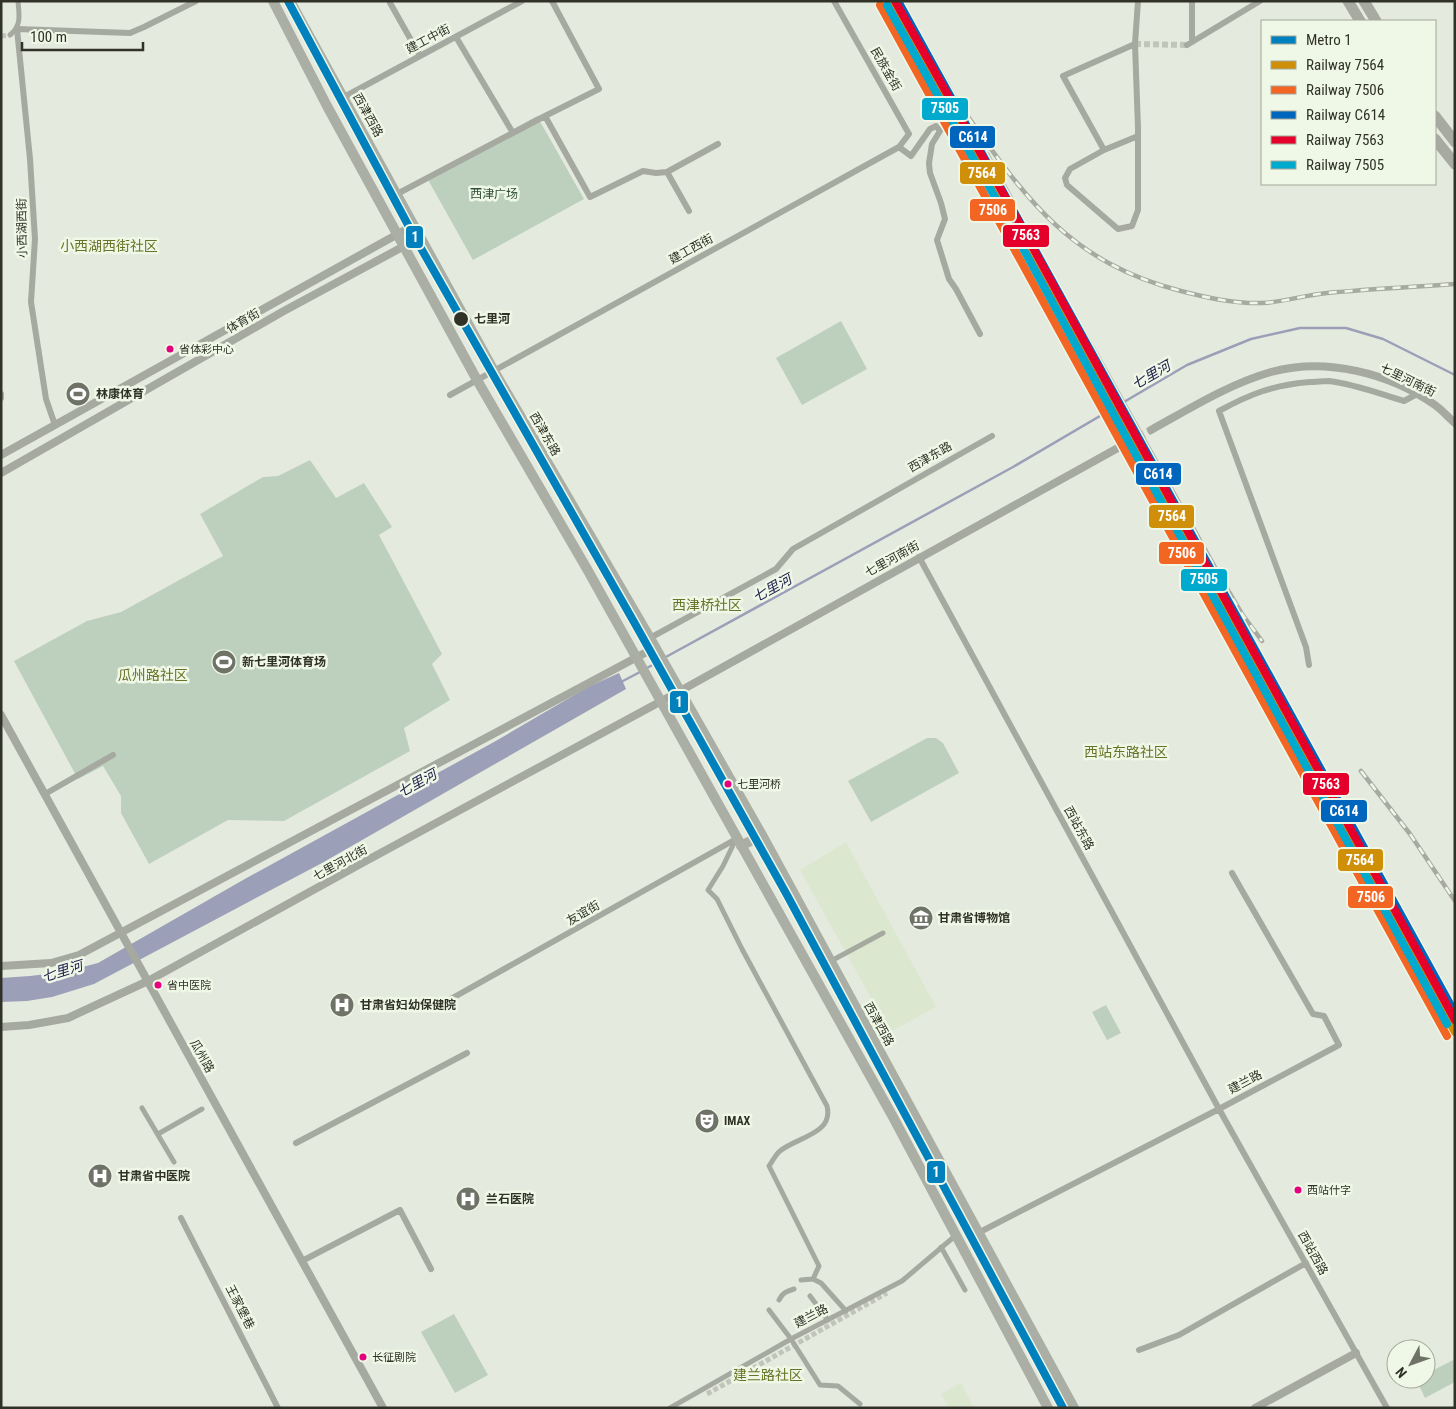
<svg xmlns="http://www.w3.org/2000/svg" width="1456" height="1409" font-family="'Roboto Condensed','Noto Sans SC',sans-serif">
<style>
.green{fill:#bdd0be}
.plaza{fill:#dce7cf}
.water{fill:#9c9fb8}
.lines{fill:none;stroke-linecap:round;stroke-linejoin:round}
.stream{stroke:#9c9fb8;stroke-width:2.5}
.pedestrian-tunnel{stroke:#c1c5b9;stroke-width:5;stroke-dasharray:5 2.5;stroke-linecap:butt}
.minor-tunnel{stroke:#c1c5b9;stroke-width:6;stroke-dasharray:6 3;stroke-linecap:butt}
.tertiary-tunnel{stroke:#c1c5b9;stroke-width:8;stroke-dasharray:8 4;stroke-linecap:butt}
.pedestrian{stroke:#a5a99f;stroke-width:5}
.minor{stroke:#a5a99f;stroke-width:6}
.tertiary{stroke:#a5a99f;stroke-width:8}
.primary{stroke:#aaaea4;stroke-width:10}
.trunk{stroke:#a7aaa0;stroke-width:11}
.rail-casing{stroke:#a8aaa2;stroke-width:4.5}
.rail{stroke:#eff7e6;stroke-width:2.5;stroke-dasharray:8;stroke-linecap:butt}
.rail-1-casing{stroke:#eff7e6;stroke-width:11}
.rail-2-casing{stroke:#eff7e6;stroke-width:11}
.rail-3-casing{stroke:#eff7e6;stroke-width:11}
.rail-4-casing{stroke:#eff7e6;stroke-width:11}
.rail-5-casing{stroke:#eff7e6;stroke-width:11}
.rail-1{stroke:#cf8f08;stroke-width:8}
.rail-2{stroke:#f26522;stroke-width:8}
.rail-3{stroke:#0065bd;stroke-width:8}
.rail-4{stroke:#e4002b;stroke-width:8}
.rail-5{stroke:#00a9ce;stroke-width:8}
.metro-1-casing{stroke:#eff7e6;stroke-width:11}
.metro-1{stroke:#0080bc;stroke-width:8}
.stop-dot{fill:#303227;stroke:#eff7e6;stroke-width:2}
.bus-dot{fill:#e5007d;stroke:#eff7e6;stroke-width:2}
.labels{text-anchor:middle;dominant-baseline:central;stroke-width:5;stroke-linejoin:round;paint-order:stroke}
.bus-label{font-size:11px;fill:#303227;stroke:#eff7e6;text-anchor:start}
.street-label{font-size:12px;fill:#303227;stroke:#eff7e6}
.park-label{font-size:12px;fill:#2e4e36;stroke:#eff7e6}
.stop-label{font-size:12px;font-weight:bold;fill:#303227;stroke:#eff7e6;text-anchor:start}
.poi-label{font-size:12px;font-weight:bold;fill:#303227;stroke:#eff7e6;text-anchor:start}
.neighbourhood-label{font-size:14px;fill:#697328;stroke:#eff7e6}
.water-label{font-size:14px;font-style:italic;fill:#22234f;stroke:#eff7e6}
.line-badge{stroke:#eff7e6;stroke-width:2}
.badge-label{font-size:14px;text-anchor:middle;font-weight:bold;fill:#fff}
</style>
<rect width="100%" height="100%" fill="#e5eade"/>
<path class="green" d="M537,116l47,83 -111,61 -46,-82z
M841,321l26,48 -65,36 -26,-47z
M310,460l26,38 28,-15 28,44 -13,8 63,119 -10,10 18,36 -46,28 6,23 -126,70 -56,-1 -79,44 -28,-51v-17l-18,-30 -25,13 -64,-118 73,-40 34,-9 102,-56 -23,-42 63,-37 15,-1z
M927,738h9l7,5 16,30 -88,49 -23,-41z
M1106,1005l15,28 -14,7 -15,-28z
M454,1314l34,61 -33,18 -34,-61z
M1455,1359v23l-30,16 -9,-19h10v-5z"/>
<path class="plaza" d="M846,842l90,165 -46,25 -90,-162z
M961,1383l13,25h-25l-8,-14z"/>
<path class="water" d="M619,673l7,16 -304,174 -228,121 -42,13 -25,4 -26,1v-24l29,-2 33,-4 35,-9 145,-83 251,-138 94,-55z"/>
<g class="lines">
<path class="stream" d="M664,658l349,-191 174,-102 64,-26 49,-11h46l37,11 72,36
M645,669l15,-8
M621,682l19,-10"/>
<path class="pedestrian-tunnel" d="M1,36l9,-1
M707,1394l180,-101"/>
<path class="minor-tunnel" d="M1135,44l52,1"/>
<path class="tertiary-tunnel" d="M1116,449l35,-19"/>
<path class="pedestrian" d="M10,35c12,-10 9,-20 8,-34
M736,839l-13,27 -15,24 9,9 25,50 85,157c7,28 -30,31 -47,45 -4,3 -8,11 -11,15l50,100 -6,13
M831,961l52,-28
M142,1108l32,54
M158,1134l44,-25
M941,1247l24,43
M801,1280l12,-1 8,4 25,28
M810,1296l18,24
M779,1300c3,-7 8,-9 15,-11
M769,1310l22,29 29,46 18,1 22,18
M670,1408l121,-69 111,-58 53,-45"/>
<path class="minor" d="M389,1l31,55
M552,1l47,88 -54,27 45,81 53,-26 13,2 11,-1 51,-28
M456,37l57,96
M1192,42v-41
M1135,44l3,84v82l-6,16 -14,3 -51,-44 -2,-7 5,-9 34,-19 -41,-74 72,-32 3,-43
M1187,45l73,-44
M344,97l178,-96
M899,147l12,9 19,-27 6,-3 4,5 -8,13 -3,19 1,10 11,30 4,16 -8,21 12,39 7,10 24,45
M1104,150l34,-14
M667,172l22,39
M397,194l148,-78
M1,394v4
M450,395l449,-248 10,-13 -75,-133
M55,425l-9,-26 -15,-97 4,-63 -5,-80 -13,-130 113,4 14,-6 52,-26
M919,557l300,552 168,299
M650,638l126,-69 17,-20 199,-113
M1309,665l-3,-18 -87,-236c31,-17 54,-26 91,-29 6,0 13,-1 19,-1 26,3 51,13 75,20l13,-7
M45,794l68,-39
M440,1005l296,-166
M296,1143l171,-90
M181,1218l97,190
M978,1233l241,-124 120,-64 -15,-29 -11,-2 -81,-141
M302,1261l98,-51 31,59
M1139,1350l40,-15 127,-72"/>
<path class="tertiary" d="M1151,430c38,-21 78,-46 120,-58 55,-15 118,1 164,33 7,5 13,12 20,18
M1,455l413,-230
M1,473l281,-161 139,-75
M1,715l382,693
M1,966l50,-3 28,-8 577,-308
M1,1027l28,-2 39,-7 80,-37 216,-119 316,-171 436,-242
M1255,1408l101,-55"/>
<path class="primary" d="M273,1l54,105 150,274 110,189 306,548 155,291
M290,1l204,370 156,267 112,197 312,573
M741,846l21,-11"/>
<path class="trunk" d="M1348,1l12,20
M1364,1l12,20
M1435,116l20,26
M1435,139l20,25"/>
<defs>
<path id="rail" d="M901,1l61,109
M959,104c65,92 107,157 222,187 27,7 54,13 82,12 21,-1 42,-8 64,-10 42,-4 85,-6 128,-9
M987,154l25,46
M1004,195l94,162 124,223 20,34 20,27
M1361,771l49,63 45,67"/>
</defs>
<use href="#rail" class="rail-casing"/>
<use href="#rail" class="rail"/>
<defs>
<path id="rail-1" d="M888,1l567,1031"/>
<path id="rail-2" d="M880,5l567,1031"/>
<path id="rail-3" d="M898,1l557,1012"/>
<path id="rail-4" d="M895,1l109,194 451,825"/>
<path id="rail-5" d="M887,5l109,194 451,825"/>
</defs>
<use href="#rail-1" class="rail-1-casing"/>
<use href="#rail-2" class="rail-2-casing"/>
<use href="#rail-3" class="rail-3-casing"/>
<use href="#rail-4" class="rail-4-casing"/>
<use href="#rail-5" class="rail-5-casing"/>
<use href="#rail-1" class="rail-1"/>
<use href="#rail-2" class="rail-2"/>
<use href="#rail-3" class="rail-3"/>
<use href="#rail-4" class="rail-4"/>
<use href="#rail-5" class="rail-5"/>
<defs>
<path id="metro-1" d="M288,1l126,235 220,386 153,273 276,513"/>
</defs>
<use href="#metro-1" class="metro-1-casing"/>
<use href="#metro-1" class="metro-1"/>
</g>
<defs>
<symbol id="stadium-disc" viewBox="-11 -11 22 22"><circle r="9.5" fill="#6f7267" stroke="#eff7e6"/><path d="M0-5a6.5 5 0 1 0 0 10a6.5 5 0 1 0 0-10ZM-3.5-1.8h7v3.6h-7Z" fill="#fff"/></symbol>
<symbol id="museum-disc" viewBox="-11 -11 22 22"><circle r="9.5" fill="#6f7267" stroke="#eff7e6"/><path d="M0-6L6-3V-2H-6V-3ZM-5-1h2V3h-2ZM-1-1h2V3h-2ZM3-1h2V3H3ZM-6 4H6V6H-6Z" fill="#fff"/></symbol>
<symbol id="hospital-disc" viewBox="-11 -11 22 22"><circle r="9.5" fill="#6f7267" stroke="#eff7e6"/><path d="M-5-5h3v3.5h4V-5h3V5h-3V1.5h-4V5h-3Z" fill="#fff"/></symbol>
<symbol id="theatre-disc" viewBox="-11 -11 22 22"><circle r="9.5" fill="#6f7267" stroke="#eff7e6"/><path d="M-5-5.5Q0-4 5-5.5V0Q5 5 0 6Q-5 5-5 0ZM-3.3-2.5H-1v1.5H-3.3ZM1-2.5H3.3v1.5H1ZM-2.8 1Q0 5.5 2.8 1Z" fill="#fff"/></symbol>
</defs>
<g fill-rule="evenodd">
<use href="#stadium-disc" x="64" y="380" width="28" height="28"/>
<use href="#stadium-disc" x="210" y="648" width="28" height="28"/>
<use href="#museum-disc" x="907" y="904" width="28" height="28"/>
<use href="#hospital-disc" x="328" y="991" width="28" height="28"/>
<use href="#theatre-disc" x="693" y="1107" width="28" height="28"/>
<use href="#hospital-disc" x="86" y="1162" width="28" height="28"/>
<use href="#hospital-disc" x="454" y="1185" width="28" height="28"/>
</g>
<circle class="stop-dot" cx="461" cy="319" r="8"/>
<g class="bus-dot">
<circle cx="170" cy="349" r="4.5"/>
<circle cx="728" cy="784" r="4.5"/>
<circle cx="158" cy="985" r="4.5"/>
<circle cx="1298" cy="1190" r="4.5"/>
<circle cx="363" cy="1357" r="4.5"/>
</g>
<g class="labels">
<g class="bus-label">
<text x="179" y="349">省体彩中心</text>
<text x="737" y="784">七里河桥</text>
<text x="167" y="985">省中医院</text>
<text x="1307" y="1190">西站什字</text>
<text x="372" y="1357">长征剧院</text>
</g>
<g class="street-label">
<text transform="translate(428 39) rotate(-28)">建工中街</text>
<text transform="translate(886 69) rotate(60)">民族金街</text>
<text transform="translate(368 115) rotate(61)">西津西路</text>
<text transform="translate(22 228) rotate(-91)">小西湖西街</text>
<text transform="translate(691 249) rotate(-29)">建工西街</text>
<text transform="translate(243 321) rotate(-30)">体育街</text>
<text transform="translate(1408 380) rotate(26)">七里河南街</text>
<text transform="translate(545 434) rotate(60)">西津东路</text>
<text transform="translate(930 457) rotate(-30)">西津东路</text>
<text transform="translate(892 559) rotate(-29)">七里河南街</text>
<text transform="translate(1079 828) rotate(61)">西站东路</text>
<text transform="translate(340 863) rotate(-29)">七里河北街</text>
<text transform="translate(583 913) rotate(-30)">友谊街</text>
<text transform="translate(879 1024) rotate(61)">西津西路</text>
<text transform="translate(202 1056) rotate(61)">瓜州路</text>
<text transform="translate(1245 1082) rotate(-28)">建兰路</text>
<text transform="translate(1313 1253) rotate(61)">西站西路</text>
<text transform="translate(240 1307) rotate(63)">王家堡巷</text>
<text transform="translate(811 1316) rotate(-28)">建兰路</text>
</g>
<g class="park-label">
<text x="494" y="194">西津广场</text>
</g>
<g class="stop-label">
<text x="474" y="319">七里河</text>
</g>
<g class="poi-label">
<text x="96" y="394">林康体育</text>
<text x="242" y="662">新七里河体育场</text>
<text x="938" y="918">甘肃省博物馆</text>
<text x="360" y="1005">甘肃省妇幼保健院</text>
<text x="724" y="1121">IMAX</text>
<text x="118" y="1176">甘肃省中医院</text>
<text x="486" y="1199">兰石医院</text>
</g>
<g class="neighbourhood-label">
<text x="109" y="246">小西湖西街社区</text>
<text x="707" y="605">西津桥社区</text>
<text x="153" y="675">瓜州路社区</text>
<text x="1126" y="752">西站东路社区</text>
<text x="768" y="1375">建兰路社区</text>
</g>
<g class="water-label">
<text transform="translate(1151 375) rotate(-30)">七里河</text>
<text transform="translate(772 588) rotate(-29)">七里河</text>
<text transform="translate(417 783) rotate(-29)">七里河</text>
<text transform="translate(62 971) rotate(-17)">七里河</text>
</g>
</g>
<g class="line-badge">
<rect x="921" y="97" width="48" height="24" rx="5" fill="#00a9ce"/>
<rect x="949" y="125" width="47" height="24" rx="5" fill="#0065bd"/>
<rect x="959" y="161" width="47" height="24" rx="5" fill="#cf8f08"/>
<rect x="969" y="198" width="47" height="24" rx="5" fill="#f26522"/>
<rect x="1002" y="224" width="48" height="24" rx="5" fill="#e4002b"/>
<rect x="405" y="225" width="19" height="24" rx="5" fill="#0080bc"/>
<rect x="1135" y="462" width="47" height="24" rx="5" fill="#0065bd"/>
<rect x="1148" y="504" width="47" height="25" rx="5" fill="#cf8f08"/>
<rect x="1158" y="541" width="47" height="24" rx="5" fill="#f26522"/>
<rect x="1180" y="568" width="48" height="24" rx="5" fill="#00a9ce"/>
<rect x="669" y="690" width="20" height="24" rx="5" fill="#0080bc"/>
<rect x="1302" y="772" width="48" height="24" rx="5" fill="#e4002b"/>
<rect x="1320" y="799" width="48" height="24" rx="5" fill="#0065bd"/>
<rect x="1337" y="848" width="47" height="24" rx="5" fill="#cf8f08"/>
<rect x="1347" y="885" width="47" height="24" rx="5" fill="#f26522"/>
<rect x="926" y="1160" width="20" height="24" rx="5" fill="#0080bc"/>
</g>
<g class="badge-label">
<text x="945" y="113">7505</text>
<text x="973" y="142">C614</text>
<text x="982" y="178">7564</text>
<text x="993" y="215">7506</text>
<text x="1026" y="240">7563</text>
<text x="415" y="242">1</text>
<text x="1158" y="479">C614</text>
<text x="1172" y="521">7564</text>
<text x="1182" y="558">7506</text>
<text x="1204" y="584">7505</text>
<text x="679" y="707">1</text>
<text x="1326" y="789">7563</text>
<text x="1344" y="816">C614</text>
<text x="1360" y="865">7564</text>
<text x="1371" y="902">7506</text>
<text x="936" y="1177">1</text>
</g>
<rect width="1456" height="1409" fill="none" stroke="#303227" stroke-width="5"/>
<rect x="1261" y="20" width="175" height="165" fill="#eff7e6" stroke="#a3a89a"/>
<rect x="1271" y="36" width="25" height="8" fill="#0080bc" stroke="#a3a89a"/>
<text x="1306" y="45" font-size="15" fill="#303227">Metro 1</text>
<rect x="1271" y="61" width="25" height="8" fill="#cf8f08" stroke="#a3a89a"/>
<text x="1306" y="70" font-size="15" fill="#303227">Railway 7564</text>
<rect x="1271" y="86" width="25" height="8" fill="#f26522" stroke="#a3a89a"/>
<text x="1306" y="95" font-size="15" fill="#303227">Railway 7506</text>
<rect x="1271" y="111" width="25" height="8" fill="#0065bd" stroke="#a3a89a"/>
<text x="1306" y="120" font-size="15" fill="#303227">Railway C614</text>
<rect x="1271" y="136" width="25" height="8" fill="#e4002b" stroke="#a3a89a"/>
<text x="1306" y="145" font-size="15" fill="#303227">Railway 7563</text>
<rect x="1271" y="161" width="25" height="8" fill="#00a9ce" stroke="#a3a89a"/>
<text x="1306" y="170" font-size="15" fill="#303227">Railway 7505</text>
<g transform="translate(1411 1364) rotate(229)"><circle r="24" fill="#eff7e6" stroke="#a3a89a"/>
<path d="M0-4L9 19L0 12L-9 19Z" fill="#6f7267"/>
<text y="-8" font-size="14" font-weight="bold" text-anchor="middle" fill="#303227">N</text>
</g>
<path d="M22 42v8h121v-8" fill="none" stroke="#303227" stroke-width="2.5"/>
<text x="30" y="42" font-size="15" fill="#303227" stroke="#eff7e6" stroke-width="4" paint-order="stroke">100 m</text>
</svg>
